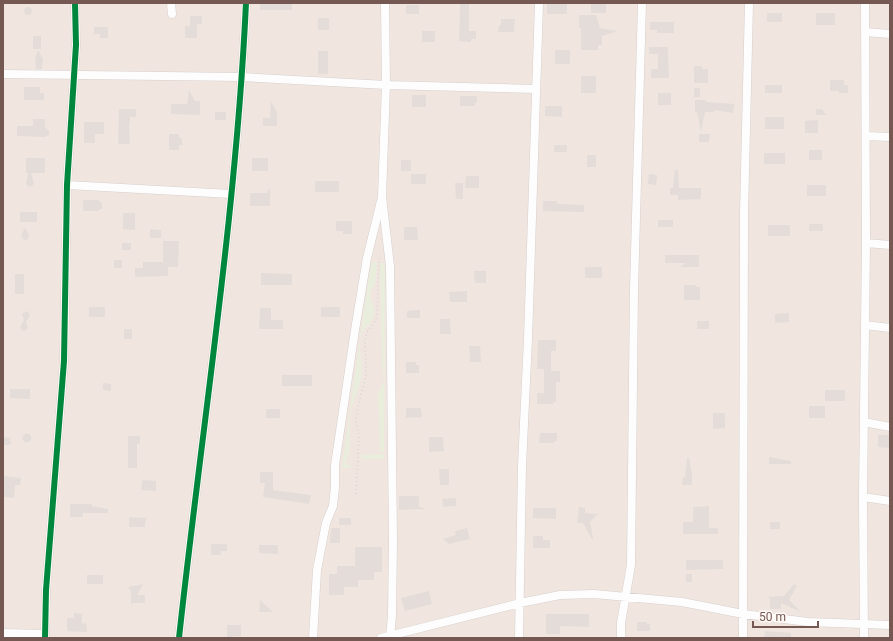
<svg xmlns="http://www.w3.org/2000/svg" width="893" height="641" font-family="Roboto,sans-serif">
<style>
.residential{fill:#f0e6df}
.green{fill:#e9eddc}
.building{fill:#e4dcd8}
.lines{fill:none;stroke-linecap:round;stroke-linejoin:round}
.minor-casing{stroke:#d7cfcc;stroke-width:9}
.path{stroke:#dad2d1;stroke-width:1.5;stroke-dasharray:1 3;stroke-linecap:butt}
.minor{stroke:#fefdfd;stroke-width:8}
.cycleway-casing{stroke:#fef8f4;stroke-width:8}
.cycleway{stroke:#00873e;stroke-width:6}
</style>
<rect width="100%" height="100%" fill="#f8f4f0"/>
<path class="residential" d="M3,3h887v635h-887z"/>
<path class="green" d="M377,262l-2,24c-11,7 1,18 -1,28 0,7 -11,14 -13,23 -3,11 1,23 1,34 -1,14 -8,26 -11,39 -4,17 3,36 -6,54l5,1 1,3h-9l27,-192 3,-13z
M380,263h3l2,4 -1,192h-23v-4l23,-1 -1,-2 -3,-1 -2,-57 6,-13 -2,-20z"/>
<path class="building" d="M260,3h32v7h-32z
M460,3h9v28h7v8h-5v3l-12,-1z
M547,3h20v11h-20z
M591,3h15v10h-15z
M406,5h13v9h-13z
M24 11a4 4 0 1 1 8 0a4 4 0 1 1-8 0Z
M767,13h15v9h-15z
M816,13h19v12h-19z
M579,15h17l4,13 17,3 -15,5v9h-4v5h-17v-22h-2z
M190,16h12v8h-5v14h-12v-12h5z
M318,18h11v12h-11z
M501,19h14l-1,13h-16l1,-7h2z
M650,22h24v11h-17v-3h-7z
M94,27h14v11h-8v-4h-6z
M422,31h13v11h-13z
M33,36h8v13h-8z
M649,47h19l1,31h-18v-9h7v-15h-9z
M38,50l5,9 -1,10h-6l-1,-10z
M555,50h15v14h-15z
M318,51h10v23h-10z
M694,66h8v3h6v14h-14z
M581,76h15v17h-15z
M830,80h14v5h4v8h-9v-2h-9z
M765,85h17v8h-17z
M24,87h16v6h4v7h-20z
M694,88h6v9h-6z
M189,90l6,11h5v14l-29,-1v-10h16z
M658,93h13v12h-13z
M412,95h14v12h-14z
M460,96h17v7h-2v3h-15z
M695,100h11v2l28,2 -1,9 -19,-3v2h-9l-4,20 -4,-20h-2z
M271,102l6,10v14h-14v-8h7z
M545,106h17v11l-17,-1z
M119,109h17v8h-6v6h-1l1,21h-12z
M816,109h6l4,6h-10z
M215,112h11v8h-11z
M765,117h19v12h-19z
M33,119h12v8l4,4v4l-4,2 -28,-1v-10h16z
M818,120v13h-13v-12z
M84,122h20v12h-9v9h-11z
M169,134h10v4h3v7h-3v5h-10z
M699,134h11l-1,8h-10z
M554,145h13v7h-13z
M809,150h13v10h-13z
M764,153h21v11h-21z
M587,155h9v12h-9z
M26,158h19v15h-14l3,11 -4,3 -4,-3 2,-11h-2z
M252,158h16v13h-16z
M401,160h10v11h-10z
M675,170h3l1,18h22v11l-23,1v-5h-8v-7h3z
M411,174h15v10h-15z
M649,174l8,1 -1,10 -8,-1z
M466,176h13v12h-14z
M315,181h24v11h-24z
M455,183h8v16h-7z
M807,185h19v11h-19z
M270,187v19h-20v-13h17z
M83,200h16v2h3v7h-3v2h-16z
M543,201h14v3l27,1v7l-41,-1z
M20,212h17v10h-17z
M123,213h12v17l-12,-1z
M658,220h15v7h-15z
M336,221h16v13h-9v-3h-7z
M809,224h14v7h-14z
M768,225h22v11h-22z
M404,227h13l1,13h-14z
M25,228l4,7 -1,4 -3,1 -3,-2 -1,-3z
M150,229l11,1v8h-11z
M163,241h16l-1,26h-10v9l-33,1v-9h8v-6h20z
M122,243h9v7h-9z
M665,255h34v12h-19l6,-4h-21z
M114,260h8v8h-8z
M585,267h17v11h-17z
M474,271h12v12h-11z
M261,273l31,1v11h-31z
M15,274h9v20h-9z
M684,285h12v2h4v13h-16z
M467,291v11h-17l-1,-10z
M89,307h16v10h-16z
M321,307h19v10h-19z
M260,308h11v12h12v9h-24z
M420,310v8h-13v-7z
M27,311l2,2 1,3 -4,6 2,6 -4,3 -2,-1 -2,-3 4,-7 -2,-6z
M789,313v9l-14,1v-9z
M440,319h10l1,15h-11z
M697,321h12v8h-12z
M124,329h8v10h-8z
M538,340h18v11h-5v20h9v11h-4v20h-3v2h-16v-11h7v-24h-7z
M469,346h11l1,16h-11z
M406,362h10v3h3v8h-13z
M282,375h30v11h-30z
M103,383l8,1v7l-8,-1z
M10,389h20v10l-20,-1z
M825,390h20v11h-20z
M809,406h16v12h-16z
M406,408h15l1,9 -16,1z
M266,409h14v9h-14z
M713,413h12v15l-12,1z
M540,433h17v8h-3v2h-15z
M22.5 438a4.5 4.5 0 1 1 9 0a4.5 4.5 0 1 1-9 0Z
M878,435h12v13l-12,-1z
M128,436h12v8h-3v24h-9z
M3,437l7,1 1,5 -2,2h-6z
M429,437h14l1,14 -15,1z
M769,457l22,4v3h-22z
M687,458h2l3,16v11h-10l1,-8h2z
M439,469h10v16h-9z
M260,472h13v18l38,5 -2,9 -46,-7 2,-14h-5z
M3,476l18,2 -1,7h-5l-1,13 -11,-1z
M142,480l14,1v10l-15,-1z
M399,496h20v10h-1l7,3 -26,1z
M456,498v8l-13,1 -1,-8z
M70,504h22v2l16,3v4h-25v4h-13z
M709,506v22h9v6h-35v-12h10v-15z
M579,507l6,1v5l13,1 -8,8 3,16 -1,1 -9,-16h-6z
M533,508h23v11l-23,-1z
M129,517l17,1 -1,9h-16z
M339,518h12v7h-12z
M770,522h10v7h-10z
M331,528h9v15h-10z
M467,528l3,11 -21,5 -6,-5 13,-4 -1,-4z
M533,536h10v4h7v8h-17z
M211,544h16v7h-6v4h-10z
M259,545h19v9l-19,-1z
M355,547h27v25h-8v8h-16v7h-14v8h-15v-21h8v-8h18z
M686,560h37v9l-37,1z
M686,574h6v8h-6z
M87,575h16v9h-16z
M143,584l-6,11h8v8h-13l-1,2v-13l-3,-5z
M794,584l3,2 -8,14 12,12 -20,-9v6h-11v-11l-4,-1 18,-1z
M429,591l3,13 -27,7 -4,-13z
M260,600l13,12h-14z
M74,613l8,1v10l4,-1 1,9 -20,-1v-13h7z
M546,614h43v13l-29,-1v8h-14z
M637,622h10v2h3v7h-13z
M227,625h14v11h-8v2h-6z
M765,631l26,2v5h-27z"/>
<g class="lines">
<defs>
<path id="minor" d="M171,3l1,11
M385,3l1,82 -4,112 8,69 3,275 -1,74 -2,23
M865,32l25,2
M3,74l239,3 144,8 150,4
M866,136l24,1
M67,185l164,9
M866,243l24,2
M865,325l25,3
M864,422l26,5
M863,497l27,4
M3,633l42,1
M45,638l1,-48 18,-229 3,-176 9,-140 -1,-42
M179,638c23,-212 57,-422 67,-635
M313,638l4,-68 9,-47 7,-17 2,-19v-22l20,-135 12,-72 14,-57
M381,638l139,-35 40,-8 34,-1 88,8 61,12 65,8 82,3
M519,638l3,-172 6,-127 11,-336
M621,638v-15l10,-58 3,-276 8,-286
M743,638l1,-425 5,-210
M864,638l-1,-141 3,-254 -1,-240"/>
</defs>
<use href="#minor" class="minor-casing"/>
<path class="path" d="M356,494l3,-57 -3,-16 2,-14 8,-32 -1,-34 2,-9 7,-9 3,-7 2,-58"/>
<use href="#minor" class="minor"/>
<defs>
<path id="cycleway" d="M45,638l1,-48 18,-229 3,-176 9,-140 -1,-42
M179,638c23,-212 57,-422 67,-635"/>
</defs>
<use href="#cycleway" class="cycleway-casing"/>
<use href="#cycleway" class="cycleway"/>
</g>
<rect width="893" height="641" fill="none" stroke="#755851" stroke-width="8"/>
<path d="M753 621v6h65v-6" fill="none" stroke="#755851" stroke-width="2"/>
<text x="759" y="621" font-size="12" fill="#755851" stroke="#fef8f4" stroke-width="3" paint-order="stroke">50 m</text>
</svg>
